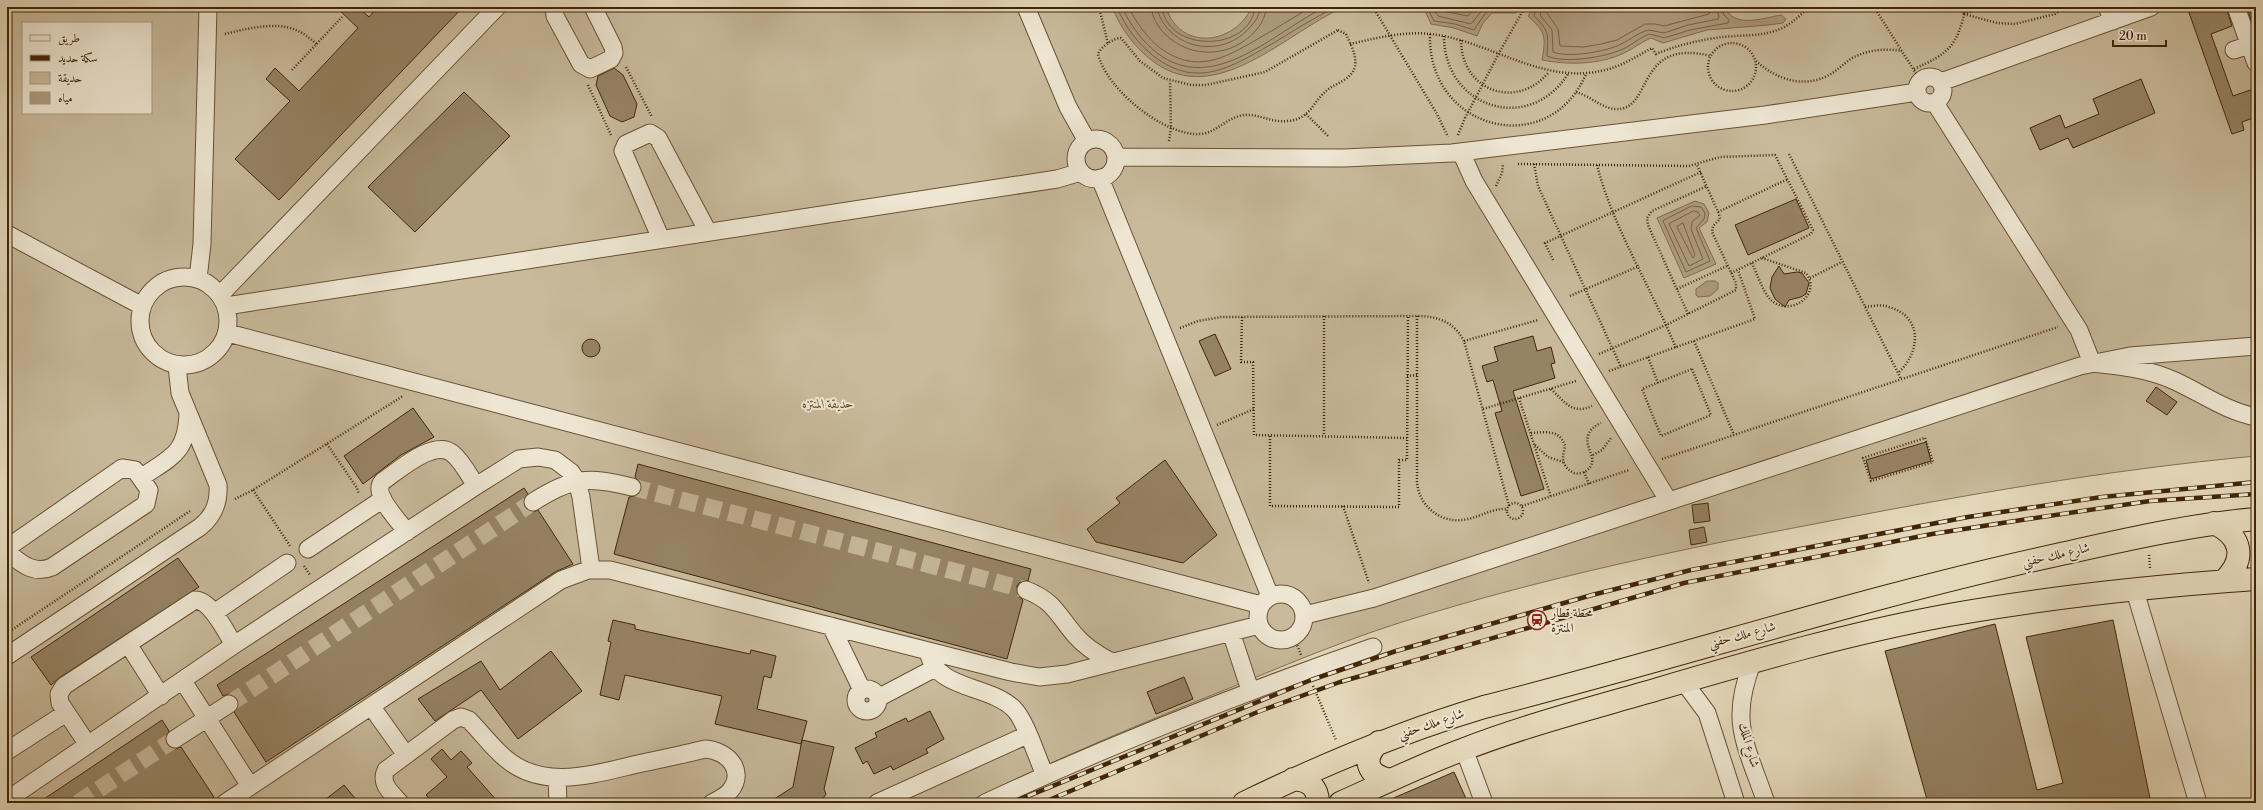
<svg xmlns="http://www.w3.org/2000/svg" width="2263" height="810" font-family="'Libre Bodoni',Amiri,serif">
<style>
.green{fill:#c8ba9b;stroke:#847050;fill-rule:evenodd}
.water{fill:#ad9b7d;stroke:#826c4d}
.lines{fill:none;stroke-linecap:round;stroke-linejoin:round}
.shore{stroke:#776042;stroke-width:1}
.building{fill:#968364;stroke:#412606}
.minor-tunnel{stroke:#c3b496;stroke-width:17;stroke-dasharray:17 8;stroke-linecap:butt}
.minor-casing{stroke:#6a5233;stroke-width:19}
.highway-casing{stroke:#412606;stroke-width:24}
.path{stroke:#412606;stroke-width:2.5;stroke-dasharray:1 2;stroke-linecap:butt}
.minor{stroke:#ede6d2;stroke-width:17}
.highway{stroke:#e4d8ba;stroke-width:22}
.rail-casing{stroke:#412606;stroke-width:4.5}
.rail{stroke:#ede6d2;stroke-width:3;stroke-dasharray:9;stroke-linecap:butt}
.path-bridge{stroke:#412606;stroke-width:2.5;stroke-dasharray:1 2;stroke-linecap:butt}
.labels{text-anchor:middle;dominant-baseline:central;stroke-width:4;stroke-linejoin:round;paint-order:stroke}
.park-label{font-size:13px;font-style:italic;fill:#634b2b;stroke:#ede6d2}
.street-label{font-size:13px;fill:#412606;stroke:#ede6d2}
.poi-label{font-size:13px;fill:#412606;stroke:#ede6d2;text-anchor:start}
</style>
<rect width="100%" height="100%" fill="#e4d8ba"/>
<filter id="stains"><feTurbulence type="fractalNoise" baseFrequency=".005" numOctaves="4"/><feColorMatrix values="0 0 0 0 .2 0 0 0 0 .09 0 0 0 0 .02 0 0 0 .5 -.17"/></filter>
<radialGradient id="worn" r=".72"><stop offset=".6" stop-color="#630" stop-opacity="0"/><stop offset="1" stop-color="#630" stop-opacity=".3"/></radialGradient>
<path class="green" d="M7,7h2249v449c-151,14 -298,40 -447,69 -132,25 -265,53 -394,93 -63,19 -122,44 -183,69 -90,36 -179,73 -266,116h-959zM23,23h128v90h-128z"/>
<path class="water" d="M1112,7h54c13,44 68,39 86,0h105c-6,2 -9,-1 -15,1 -56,25 -126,100 -188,54 -19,-14 -33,-33 -42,-55z
M1421,7h98l-3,6h-24l-9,10 -6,13 -23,-8 -23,-4 -5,-11z
M1534,7h191c9,22 38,11 56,8l5,4 -3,4 -15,2 -61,5 -44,13 -12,-5c-10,4 -18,11 -27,15 -25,12 -56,12 -82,7 4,-23 4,-28 -14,-44z
M1695,201l9,3 5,9 -2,9 -8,6 17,36 -32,14 -27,-60z
M1707,281h8l3,2v6l-8,7 -12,1 -2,-2v-6z"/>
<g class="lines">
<path class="shore" d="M1117,7c8,20 21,37 38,50 42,32 76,10 115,-12 22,-13 43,-27 66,-38
M1122,7c8,18 20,34 35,46 57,43 117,-21 168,-46
M1129,7c6,15 18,30 31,41 36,26 63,11 96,-8 19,-11 37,-22 55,-33
M1151,7c1,10 7,20 14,27 26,26 68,24 92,-5 5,-6 9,-14 9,-22
M1157,7c1,9 7,18 13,24 23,23 61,20 81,-5 5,-5 9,-12 9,-19
M1162,7c5,46 88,46 93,0
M1427,7l7,14 21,3 19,6 10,-15 8,-7 9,2 13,-3
M1433,7l5,9 33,8 14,-17
M1440,7l2,4 26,5 8,-9
M1537,7l-3,9c16,15 14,19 13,40 18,8 59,1 76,-7 9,-4 17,-12 27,-15l14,4 26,-8 38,-7 1,-3 -5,-5 -3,-8
M1542,7l-2,8 12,15 1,22c15,6 53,0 68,-8 9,-4 18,-12 28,-14l15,3 24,-8 30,-6 1,-2 -3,-10
M1548,7l-1,6 11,16 2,17 24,1 17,-3 16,-4 28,-16h10l9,2 45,-12 1,-7
M1692,206l9,1 4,6 -1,6 -8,9 14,33 -24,11 -23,-51z
M1694,211l4,1 2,3 -8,7 -1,7 12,30 -14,7 -20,-42z
M1683,223l12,32 -2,3 -16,-31z"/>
</g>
<path class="building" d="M336,7h22l11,10 9,-10h85l-184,193 -44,-41 55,-58 -24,-22 9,-11 24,23 59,-63z
M2187,7h39l6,19 -21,8 22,62 23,-8v29l-14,5 2,8 -12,4z
M2247,7h9v11l-5,2z
M614,68l9,7 14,29 -3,13 -12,5 -12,-6 -14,-31 2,-9z
M2141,79l14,34 -82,35 -5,-10 -28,12 -10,-22 30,-13 5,13 34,-14 -6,-15z
M464,92l46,44 -95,96 -47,-45z
M1796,199l13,29 -61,27 -13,-30z
M1779,266l5,8 13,-2 5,1 7,10 -3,11 -5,3 -12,3 -4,7 -10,-8 -5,-11 2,-11z
M1215,334l16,35 -16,7 -16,-35z
M1533,336l4,15 14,-4 4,16 -4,1 4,14 -42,13 31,98 -23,7 -26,-83 7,-2 -9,-31 -6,2 -5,-16 16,-5 -4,-14z
M582 348a9 9 0 1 1 18 0a9 9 0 1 1-18 0Z
M2156,387l21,15 -10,13 -21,-14z
M413,408l21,29 -33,18 -38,29 -19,-28z
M1926,442l5,19 -60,18 -5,-19z
M1165,460l52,75 -34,28 -87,-21 -9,-13 33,-26 -4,-5z
M638,464l393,105 -3,12 -8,1 -3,4 1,10 5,4 -16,59 -393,-105 15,-57 6,-1 7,-6 -1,-6 -6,-7z
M524,488l4,6 -5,8 2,5 8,5 5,-2 35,54 -18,8 -289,190 -32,-50 5,-8 -2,-6 -8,-4 -6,2 -6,-11z
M1708,503l2,18 -16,2 -2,-18z
M1704,527l3,15 -16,3 -2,-15z
M178,558l21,29 -140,91 -8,7 -20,-28z
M613,620l22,5v4l115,25 1,-4 25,6 -5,22 -7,-2 -7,33 50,12 -6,23 -86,-20 7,-28 -97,-21 -6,25 -19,-5 11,-53 -3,-1z
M2113,620l38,183h-223l-43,-152 110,-27 42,166 26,-7 -37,-146z
M551,651l31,40 -64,48 -37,-49 -46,31 -17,-22 63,-38 19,29z
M1184,677l9,22 -37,15 -9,-22z
M930,711l14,28 -18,10 2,4 -35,17 -2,-4 -17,8 -7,-13 -4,3 -8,-16 22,-11 -2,-4 31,-15 2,4z
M162,720l7,11 -4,8 2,6 8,4 6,-2 33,50 -9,6h-167z
M802,740l32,7 -10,42 2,5 -6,9h-52l25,-16z
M442,749l9,11 10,-9 11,12 -5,4 32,36h-66l-7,-8 21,-18 -16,-18z
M1454,772l14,31h-86z
M344,785l15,18h-38z"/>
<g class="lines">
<path class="minor-tunnel" d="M632,487l394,103
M229,704l304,-202
M78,803l97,-64"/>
<defs>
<path id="minor" d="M554,7l1,9 26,48 9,5 21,-10 3,-6 -1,-6 -20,-40
M1026,7l42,100 19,34
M2107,7l6,14
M2236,7l20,56
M2234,50l22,-7
M1917 90a13 13 0 1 1 26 0a13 13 0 1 1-26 0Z
M1941,82l210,-75
M1935,103l144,227 13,33c29,3 57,6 83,18 28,13 51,30 81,36
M1076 159a20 20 0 1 1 40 0a20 20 0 1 1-40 0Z
M1461,152l13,29 194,319
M1116,157l228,1 108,-5 313,-38 152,-23
M1100,178l170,418
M7,234l135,72
M661,239l-38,-88 3,-7 24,-11 8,5 50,94
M140 321a44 44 0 1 1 88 0a44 44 0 1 1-88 0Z
M198,279l4,-35 6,-237
M220,295l277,-288
M226,306l831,-127 24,-7
M228,333l1033,272
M142,477c29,-20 44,-23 46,-62
M533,502c39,-25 55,-26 99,-15
M407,532c-9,-12 -36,-39 -24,-51 16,-11 51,-42 69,-28 10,8 17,22 24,33
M7,548l115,-80 13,2 14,20 -3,14 -94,63c-19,8 -31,-4 -45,-15
M308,549l75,-50
M1026,590c28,11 31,24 49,45 10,12 23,20 37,27
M2135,591l63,212
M1258 617a23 23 0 1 1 46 0a23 23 0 1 1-46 0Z
M214,613l73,-50
M1305,615l69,-17 706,-232 50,-10 126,-10
M831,626l31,64
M1231,632l19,58
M128,644l33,52
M928,651c8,40 61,33 86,58 12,12 23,49 31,66
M7,656l193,-129c14,-11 19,-24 18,-42l-38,-92 -3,-27
M1752,663c-6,16 -11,33 -11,51 -1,27 17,63 25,89
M183,681l67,105
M1684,682l23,31 29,90
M856 700a11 11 0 1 1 22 0a11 11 0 1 1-22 0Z
M878,698l57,-30
M371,706l35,49
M175,739l54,-35
M88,745l-28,-42 -1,-9 5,-8 131,-86c16,0 31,32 39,45
M1464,749l20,54
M7,751l59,-38
M557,778l1,25
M7,800l227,-155 242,-159 43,-27 19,-2 17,3 16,12 6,9 4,16 10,72
M225,803l336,-223 27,-10h22l401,102 28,5 28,-3 192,-49
M400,803c-8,-10 -21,-19 -14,-33l67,-50 8,-3 8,3c12,12 23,27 36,38 37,32 86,17 128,7 24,-5 48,-10 72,-16 21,1 42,21 25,42 -4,5 -12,9 -18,12
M877,803l150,-68
M985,803c127,-59 256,-110 388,-156"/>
<path id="highway" d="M2214,523c29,14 32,36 10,58
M1379,742c-18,17 -12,34 12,38
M1293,779c16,1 25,8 25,24
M1244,803c78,-38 156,-71 240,-96 190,-48 376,-109 568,-151 68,-15 134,-31 204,-37
M1340,803c41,-18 81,-38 122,-53 64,-25 131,-42 196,-61 96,-28 192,-56 291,-74 101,-18 205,-29 307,-36"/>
</defs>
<use href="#minor" class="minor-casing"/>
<use href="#highway" class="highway-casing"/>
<path class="path" d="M1099,7l9,37
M1373,7l64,107 11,23
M1874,7l43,68
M1961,7l3,7
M1964,14l33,9 18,1 40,-10 10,-7
M1964,14l21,-7
M1338,30l8,4c4,9 11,21 9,32 -3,15 -22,17 -31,27 -7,6 -11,15 -18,21 -5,4 -12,7 -19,7 -15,2 -27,-7 -42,-6 -17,1 -27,17 -44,19 -36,3 -95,-45 -103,-80 3,-7 15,-16 23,-16l19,23 23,17 28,7h15l59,-13z
M225,34c20,-5 51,-13 71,-4 8,3 14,9 21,14
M1430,34c-3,97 119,127 156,40
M1444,36c0,72 85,99 124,38
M1461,40c0,51 56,71 88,32
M1708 67a24 24 0 1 1 48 0a24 24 0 1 1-48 0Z
M1350,44c27,-6 53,-13 81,-10 60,7 112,52 174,36 17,-4 32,-14 47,-22l4,6c17,-7 35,-12 53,-15 43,-8 67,5 99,-32
M1756,61c20,18 47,28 73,14 9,-5 16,-13 25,-18 15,-7 31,-9 48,-6
M626,67l26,50
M1914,69c36,-16 43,-23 52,-62
M292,70l50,-53
M588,85l23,50
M1576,92c14,4 26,16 39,17 39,3 19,-72 96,-53
M1306,114l22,22
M1458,135l7,-17
M1169,141l2,-13 -1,-47
M1789,154l112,225
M1518,164l171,2 31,-9 55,-2 38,75 -2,4 -80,39
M1534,164l4,22 83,181
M1597,165c16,63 54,122 79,183
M1496,186l6,-13 1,-9
M1718,212l70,-33
M1553,260l-8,-17 156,-71
M1752,263c5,11 10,27 18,36 18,19 53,-3 36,-26l-44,-15
M1810,278l32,-16
M1677,289l50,-23
M1570,296l69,-30
M1865,307c8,-1 16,-3 24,0 35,10 31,46 9,66
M1688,314l-40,-89 -1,-7 5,-7 55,-25
M1324,316v120
M1417,316v167c3,26 27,42 51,36 14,-3 25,-11 39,-10
M1242,317l-1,45h12l1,73 153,3
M1180,328l18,-7 23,-4 196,-1c21,0 37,6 47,25l45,165
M1464,341l74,-21
M1694,341l40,94
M1599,354l67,-29 70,-35v-7l-24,-51 1,-6 7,-7 -1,-5 -22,-49
M1648,357l10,26
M1692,369l19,46 -50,21 -19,-47z
M1609,371l146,-52 -17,-49
M1407,376l10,-1
M1551,389c14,13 21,26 41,17
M1519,398l32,99
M1483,409l93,-28
M1217,425l37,-16
M1531,433c14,-1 29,-4 34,13 -1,7 -4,13 0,19 2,4 5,6 9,8 4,1 9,0 12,-2 15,-11 -2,-22 2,-35 2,-7 7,-10 13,-13
M1270,436v70l129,1v-47h8l1,-144
M1925,438l8,24 -62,19 -8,-23z
M327,444l30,44 2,6
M1535,445l13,12 15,5
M1593,455l9,-5 9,-12
M1662,459l396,-132
M1584,472l5,12
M253,490l37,56
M235,499l18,-9 150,-94
M1507 511a8 8 0 1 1 16 0a8 8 0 1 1-16 0Z
M1343,506l26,77
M1522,506l107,-36
M2149,555l1,13
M304,566l6,9
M7,633l183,-122
M1294,637l7,18
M1313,686l23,54"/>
<use href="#minor" class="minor"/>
<use href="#highway" class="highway"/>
<defs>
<path id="rail" d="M1011,803l300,-123 85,-29 196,-56 99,-25 277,-53 134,-20 154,-15
M1042,803l218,-92 80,-29 344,-99 248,-49 96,-15 122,-18 106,-7"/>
</defs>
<use href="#rail" class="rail-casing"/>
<use href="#rail" class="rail"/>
<path class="path-bridge" d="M1465,118l34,-65 26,-46"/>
</g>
<defs>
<symbol id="station-ring" viewBox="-11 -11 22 22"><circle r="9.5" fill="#ede6d2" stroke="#8f2418" stroke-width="1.5"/><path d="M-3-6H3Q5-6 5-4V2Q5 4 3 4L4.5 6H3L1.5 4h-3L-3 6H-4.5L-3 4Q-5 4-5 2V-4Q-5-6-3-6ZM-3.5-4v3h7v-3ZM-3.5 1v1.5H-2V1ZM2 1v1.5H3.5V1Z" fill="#8f2418"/></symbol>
</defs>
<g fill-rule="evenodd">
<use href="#station-ring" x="1526" y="609" width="22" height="22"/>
</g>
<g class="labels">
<g class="park-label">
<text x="828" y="404">حديقة المنتزه</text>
</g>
<g class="street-label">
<text transform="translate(2056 555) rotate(-13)">شارع ملك حفني</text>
<text transform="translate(1742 635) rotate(-15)">شارع ملك حفني</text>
<text transform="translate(1431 724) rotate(-19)">شارع ملك حفني</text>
<text transform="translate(1749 745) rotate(74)">شارع الملك</text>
</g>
<g class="poi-label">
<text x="1551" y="613">محطة قطار<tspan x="1551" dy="15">المنتزة</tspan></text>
</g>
</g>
<rect width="2263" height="810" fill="none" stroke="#e4d8ba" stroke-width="24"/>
<rect x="8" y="8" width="2247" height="794" fill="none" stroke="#412606" stroke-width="2"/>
<rect x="12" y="12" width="2239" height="786" fill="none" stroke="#412606"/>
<rect x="22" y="22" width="130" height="92" fill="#ede6d2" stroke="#a89980"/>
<rect x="30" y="35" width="20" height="6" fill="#ede6d2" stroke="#a89980"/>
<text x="58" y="42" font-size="12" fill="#412606">طريق</text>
<rect x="30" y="55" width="20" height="6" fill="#412606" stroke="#a89980"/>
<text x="58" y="62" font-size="12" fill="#412606">سكة حديد</text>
<rect x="30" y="72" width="20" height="12" fill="#c8ba9b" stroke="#a89980"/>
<text x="58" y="82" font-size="12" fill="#412606">حديقة</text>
<rect x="30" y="92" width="20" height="12" fill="#ad9b7d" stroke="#a89980"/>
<text x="58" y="102" font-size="12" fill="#412606">مياه</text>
<path d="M2113 40v6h53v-6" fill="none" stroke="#412606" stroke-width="2"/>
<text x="2119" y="40" font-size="12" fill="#412606" stroke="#ede6d2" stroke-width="3" paint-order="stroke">20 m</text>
<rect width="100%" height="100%" filter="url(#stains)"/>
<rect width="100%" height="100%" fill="url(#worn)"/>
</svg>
